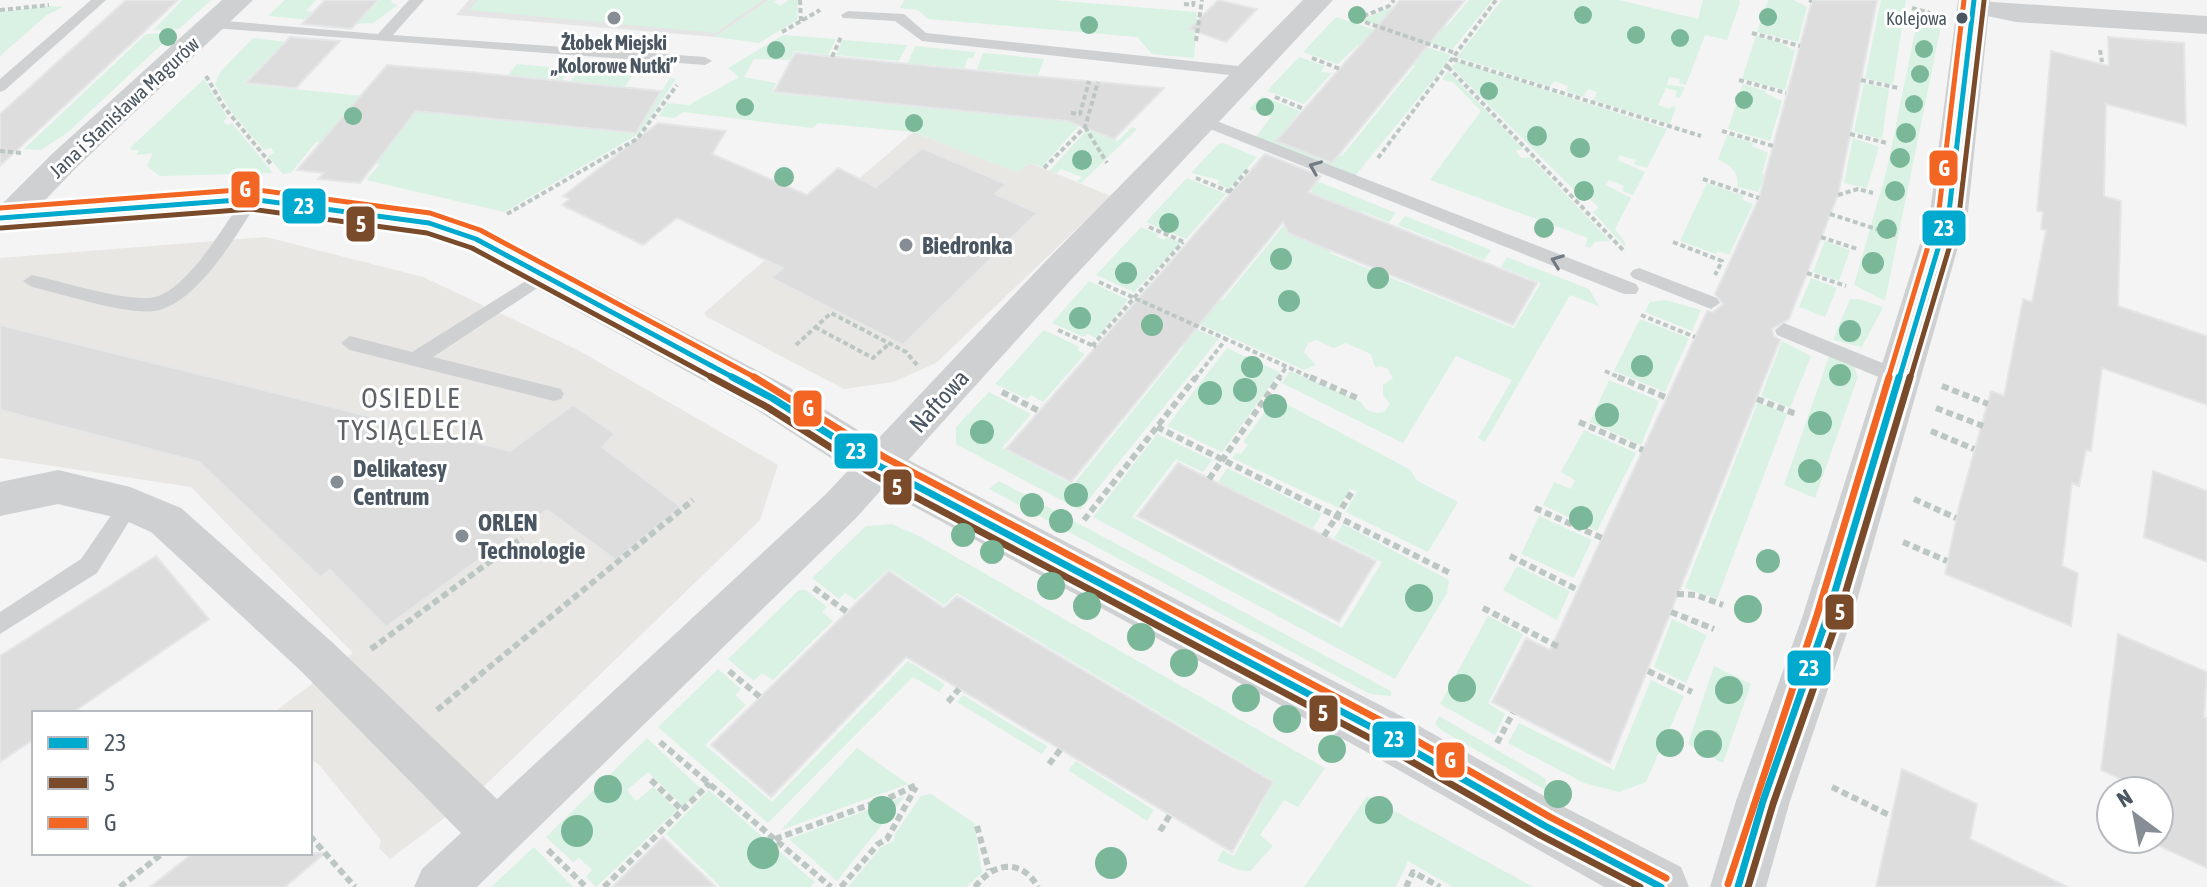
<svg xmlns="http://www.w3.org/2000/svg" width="2207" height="887" font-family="'Asap Condensed',sans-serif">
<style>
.commercial{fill:#e8e7e3}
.education{fill:#e6e5e6}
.green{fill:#d9f2e3}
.building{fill:#ddddde;stroke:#e5e6e7;stroke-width:2}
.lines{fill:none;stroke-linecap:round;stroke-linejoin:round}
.path-far1{stroke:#bcc7c4;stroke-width:4;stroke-dasharray:5 3;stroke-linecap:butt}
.path{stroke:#bcc7c4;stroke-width:6;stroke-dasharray:7 4;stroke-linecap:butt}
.service{fill:#ced0d2;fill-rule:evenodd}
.minor{fill:#ced0d2;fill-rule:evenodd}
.tertiary{fill:#ced0d2;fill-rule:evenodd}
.bus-1-far1-casing{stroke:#fff;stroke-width:10}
.bus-1-casing{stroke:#fff;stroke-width:13}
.bus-2-far1-casing{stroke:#fff;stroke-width:10}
.bus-2-casing{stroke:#fff;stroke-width:13}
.bus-3-far1-casing{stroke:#fff;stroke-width:10}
.bus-3-casing{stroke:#fff;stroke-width:13}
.bus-1-far1{stroke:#00a9ce;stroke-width:5}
.bus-1{stroke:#00a9ce;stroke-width:7}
.bus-2-far1{stroke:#7a4b2a;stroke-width:5}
.bus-2{stroke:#7a4b2a;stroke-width:7}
.bus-3-far1{stroke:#f26522;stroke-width:5}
.bus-3{stroke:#f26522;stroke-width:7}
.tree{fill:#7ab899}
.oneway{stroke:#727b83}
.poi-dot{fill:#868d94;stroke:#fff;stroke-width:3}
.bus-dot{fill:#4a5661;stroke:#fff;stroke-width:3}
.labels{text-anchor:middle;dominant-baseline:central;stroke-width:6;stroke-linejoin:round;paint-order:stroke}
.far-bus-label{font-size:18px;fill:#4a5661;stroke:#fff;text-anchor:end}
.far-poi-label{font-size:20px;font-weight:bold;fill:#4a5661;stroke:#fff}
.far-street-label{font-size:20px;fill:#4a5661;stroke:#fff}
.poi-label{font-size:24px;font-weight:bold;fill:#4a5661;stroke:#fff;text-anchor:start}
.street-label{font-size:24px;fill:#4a5661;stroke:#fff}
.quarter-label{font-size:28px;letter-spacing:2px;fill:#5f6368;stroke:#fff}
.line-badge{stroke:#fff;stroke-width:3}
.badge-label{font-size:22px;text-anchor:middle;font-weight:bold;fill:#fff}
</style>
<rect width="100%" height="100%" fill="#f4f4f4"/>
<path class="commercial" d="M913,132l104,40 13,-9 81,33 -175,167 -43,19 -49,7 -137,-72 -3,-4z
M266,237l157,40 155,73 200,115 -18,55 -285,275 -85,64 -11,-11 2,-8 -62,-75 -9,-6v-46h-37l80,-60 -162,-166 -191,-29v-200z"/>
<path class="education" d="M469,0h300l-54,37 -259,-22z"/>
<path class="green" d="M182,0h29l-32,29 -25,1z
M285,0h31l-10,11 57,6 17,-17h12l-1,3 7,2 -25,18 -19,1 -86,-8z
M478,0h285l-47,33 -246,-23z
M769,0h8l-3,2 6,4 9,-6h9l-1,20 -38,23 -44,-6z
M904,0h149l144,12 -3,46 -42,-4 -15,-17 -209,-18 -10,-9 -18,-2z
M1469,0h23l-40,50 -91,-30 29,-12 57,18z
M1502,0h117l79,19 5,-19h36l1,3 -13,37 -22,-5 -19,50 -7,-2 1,-4 -11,-2 -2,8 18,2 -5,11 -5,-1 2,-6 -11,-3 -8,17 12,4 2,-3 4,1 -6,17 -77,-24 4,-8 -9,-3 -5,8 -17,-6 2,-5 -14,-5 -4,6 -93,-30z
M1768,0h25l14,7 -9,35 -41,-10z
M1881,0h25l-13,85 -28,-7z
M47,6l16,1 -16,8 -47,41v-44z
M1919,12l23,9 -57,280 -31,-16 33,-116z
M1336,17l115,38 -5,9 -91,112 -100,-38 16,-21 -22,-8 13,-13 38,15 -17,21 59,24 73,-90 -57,-21 -20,19 -35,-12z
M174,33l-107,100 -26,17 -17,-1 122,-115z
M783,35l53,4 -8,16 -34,-4 -4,9 -36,-1 -10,18 32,6 -4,10 309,30 -39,44 -12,-4 -13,9 -104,-40 -95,-9 -5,5 -130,-16 -9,6 -15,-2 8,-13 22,2 50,-28 -11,-9z
M1756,36l25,7 14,8 -10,39 -43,-11z
M253,38l51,6 -10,10 -21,-1 -30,31 199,20 -7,10 201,20 34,-56 6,1 -36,54 -136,79 -138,-32 14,-16 -34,-4 9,-13 -39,-5 -25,31 -8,1 -15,-18 6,-3 -3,-5 -7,2 -35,-41 -14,-25 5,-12z
M843,40l64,5 -8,16 -63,-6z
M915,46l60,6h1l-3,6h-5l-4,10 -56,-5z
M983,53h2l59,6 -6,16 -61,-6z
M1299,57l26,9 -4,6 11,1 -28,31 -37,-13z
M1456,61l211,68 -20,39 -13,-4 2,-4 -17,-5 -1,5 27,12 -12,23 -11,-4 2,-5 -15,-6 -3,5 25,13 -16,31 11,15 -2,2 -31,-34 6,-4 -10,-10 -6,1 -119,-119 -12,-13z
M517,64l53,5 -8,11 -54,-5z
M580,70l53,5 -8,12 -54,-6z
M1448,71l75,78 -7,2 5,7 9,-1 80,84 -15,1 -5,6 -5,-2 3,-8 -158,-58 51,-69 -27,-28 -12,-4z
M204,79l24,39 -5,3 4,4 5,-2 41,50 -113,3 -13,-10 6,-13 -17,2 3,-5h-7l-2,-2z
M1864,83l25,6 -7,50 -28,-7z
M1743,84l23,7 -1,2 17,8 -12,40 -42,-12z
M1132,127l5,2 -56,54 -4,-1 5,-5 -21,-8 -4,4 -8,-2 38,-41 31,11z
M1727,135l26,8 -1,3 16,7 -6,20 4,2 -8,17 -21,-5c3,-14 -7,-23 -19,-27z
M1853,138l26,9 -12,41 -23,-5z
M1223,143l34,14 -28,32 -12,-6 2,-3 -28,-7 27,-29z
M1260,158l136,55 -7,9 -28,-11 -31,42 184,75 27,-45 -40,-16 6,-10 82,32 10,17 -29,-11 -85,147 -7,-4 34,-58 -56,-24 -53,87 -121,-60 8,-12 71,31c6,10 12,12 23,10l6,-8 -7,-9v-10l10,-7 -5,-9 -7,-3 -6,1 -4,-13 -25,-11 -12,5 -18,-8 -8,3 -4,9 12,13 -12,5 -165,-73 20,-24 63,28 90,-110 -59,-24z
M1187,178l39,16 -40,45 -40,-17z
M1707,183l37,13 -2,4 11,4 -24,51 -11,-4 -2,3 -36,-13z
M1405,216l86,34 -7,10 -86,-35z
M1141,227l17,7 -2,3 8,3 3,-3 14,6 -47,49 -38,-17z
M1825,241l25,9 -11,31 -26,-9z
M1811,278l26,10 -12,29 -26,-10z
M1089,281l39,19 -31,38 -10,-4 -3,3 -32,-14z
M1850,299h9l24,8 -21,40 -29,-7z
M1665,300l36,10 -9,21 -47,-19 5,-10z
M1133,302l86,37 -139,171 -124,-66v-17l33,-35 42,22 -29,34 71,37 111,-138 -63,-30z
M1640,319l49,19 -24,54 -51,-21z
M1044,330l36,17 -3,3 8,4 -42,48 -12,-7 -4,4 -32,-15z
M1782,341l29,15 -21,52 -29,-12z
M1227,348l53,24 -58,80 -55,-26z
M1830,354l23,9 5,14 -43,121 -31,-13z
M1609,380l50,21 -18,44 -51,-23z
M1275,398l136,72 5,10 42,22 -30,50 -82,-40 11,-21 -7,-2 -11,19 -107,-50 4,-5 5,1 7,-9 -5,-3z
M1758,402l29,12 -70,185 -32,-11z
M1584,430l52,23 -39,78 -54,-26 11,-23 17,7 4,-9 -14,-8z
M1157,434l55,26 -9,12 -27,-13 -44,58 210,111 40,-66 -48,-24 9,-14 106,56 -2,13 -52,86 -302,-162z
M1227,468l95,46 -9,14 -95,-46z
M999,481l392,210v5l-21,-2 -381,-205z
M1539,516l53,24 -18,38 -53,-24z
M892,524l27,12 406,232 -27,39 -14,-7 -24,35 13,11 -23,25 -11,-1 -22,-9 6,-11 11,6 40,-75 -317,-188 -13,12 -55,-36 -34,31 -10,-7 -6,6 -27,-21 54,-52z
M1517,566l53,25 -13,29 -54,-30z
M799,590h7l21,17 -5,5 11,9 -60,59 -11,-7 -8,8 -26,-22z
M1488,616l35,18 -35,69 17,11 -10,21 -55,-31z
M1672,619l35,16 -21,48 -32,-16z
M908,661l37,23 -6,8 -26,-15 -145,146 -110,-96 60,-58 23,20 -6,6 11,10 -41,40 67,57z
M1714,666l37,18 -28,79 -35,-19z
M1651,680l33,16 -38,86 -27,10 -35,-9 -76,-40 11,-20 95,47z
M963,695l84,51 -5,8 -85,-52z
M1439,716l106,62 2,13 -106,-61 -6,-6z
M647,738l54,51 -18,17 -35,-34 -21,18 9,11 17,-14 24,23 -81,77 -10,-10 6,-7 -13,-12 -6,4 -27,-25z
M857,748l51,36 -127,46z
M1076,761l78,49 -7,11 -79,-51z
M709,790l102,89 4,3 -5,5h-89l-55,-53z
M931,794l43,29 8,50 -16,14h-118l33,-40 13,-6 1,-7 26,-38z
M905,796l-68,85 -48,-42z
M1367,796l159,87 8,4h-81l-45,-26 -12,26h-92z
M534,847l39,40h-82z"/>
<path class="building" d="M126,0h52l-178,166v-52z
M325,0h53l-27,29 -49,-5z
M1218,0l39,9 -31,33 -37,-13z
M1400,0h65l-133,163 -56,-22z
M1812,0h65l-39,195 -49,124 -17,10 2,7 6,4 -170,423 -118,-61 34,-64 24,12 157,-339 6,1 10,-8 -8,-10 44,-96z
M290,37l50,4 -44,47 -50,-5z
M2108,37l76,6 2,82 -80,-21 -2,92 17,5 -3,105 89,30v69l-105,-37 -11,83 -5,-1 -7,36 -7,-3 -10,83 16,7 -7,53 -126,-52 14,-68 32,-115 13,5 19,-97 9,3 14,-72 -5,-1 2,-17 -6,-1 14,-160 58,15z
M795,53l248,24 121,11 -50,51 -47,-18 -293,-29z
M387,65l83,7 191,19 -25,42 -220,-22 -56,72 -42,-4 6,-6 -27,-3z
M658,123l68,8 -14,23 95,41 31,-27 38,19 46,-39 84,36 -11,10 42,19 -134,132 -132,-67 12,-10 -106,-50 -34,27 -81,-40 7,-6 -6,-3z
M1265,154l56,22 -13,16 229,91 -24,42 -225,-92 -5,-11 -212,260 -65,-33z
M0,325l510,126 63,-46 42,29 -13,13 79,60 -65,53 -69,-50 -161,117 -56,-57 -10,7 -121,-115 -199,-52z
M1178,463l198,98 -37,61 -202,-106z
M2153,471l54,20v71l-63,-25z
M156,556l53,63 -137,94h-38v26l-34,23v-106z
M889,571l55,37 13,-12 316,186 -41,70 -326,-195 -135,140 -60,-52z
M2118,634l89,38 -3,45 3,1v150l-48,-22 6,-47 -6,-2v-6h-13l-45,-21z
M1902,769l75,35 -7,35 98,48h-192z
M663,837l53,50h-104z
M193,853h132l-40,34h-135z"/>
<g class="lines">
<path class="path-far1" d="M800,0l1,21
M1809,0l3,1
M1184,4l9,1 1,-5
M1912,8l18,5
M0,10l49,-5
M1350,17l105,36
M1356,19l33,-13 5,-6
M782,32l38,-22
M1752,33l48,13
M1196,41l6,-41
M2100,50l2,12
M832,57l9,-20
M1312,58l28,11
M1453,59l248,77
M1448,67l177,185
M206,76l18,31 47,57
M1739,80l47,13
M1861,80l37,8
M1275,97l29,12
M1071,113l9,1 9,-33
M1085,127l22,36
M1722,131l51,15
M1850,134l37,9
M0,151l21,2
M1378,158l118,-158
M1044,168l41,-41 13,-45
M1196,178l34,14
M1703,179l56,19
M1229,192l20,-24
M1838,195l20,-6 15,4
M507,214l130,-75 40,-54
M1830,214l68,22
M1149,227l35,15
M1821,237l36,12
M1673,242l49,19 -7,14
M1807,273l39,13
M1099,282l127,57
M1641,315l54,22
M815,327l58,31 16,-14
M1058,330l38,17
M796,345l35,-32 75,39 11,13
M1092,346l91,-104
M1605,371l18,8
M1195,379l31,-40 88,40
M1278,379l9,-13"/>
<path class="path" d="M1310,377l47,21
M1618,377l49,21
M1942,386l46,18
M1002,392l37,19
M1757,399l39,15
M1936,408l47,18
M1579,422l64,28
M1157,427l295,147
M1931,431l43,18
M1209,479l71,-102
M1914,499l42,19
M1535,508l67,30
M1084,520l112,-143
M1324,536l28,-44
M1903,542l44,19
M1510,556l68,34
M814,588l33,24
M1677,594l19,1 27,10
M1483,608l78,40
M1671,612l43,17
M371,649l151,-111
M729,671l31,26
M1648,671l44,21
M948,702l11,-13
M437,710l256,-210
M660,742l171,145
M1497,743l16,-30
M1049,764l12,-15
M651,780l31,30
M1832,787l59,29
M977,826l12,44
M1160,831l10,-16
M310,836l45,51
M775,839l116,-42 27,-13
M548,850l38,37
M120,887l43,-34
M604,887l106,-104
M841,887l37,-43 9,-5 29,-52
M975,887c19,-25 46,-29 63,0
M1406,887l7,-15 27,15"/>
<path class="service" d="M91,0h15l-101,90 -5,2v-13z
M409,0h15l-31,35 312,22 7,4 -7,4 -491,-37 -7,-4 7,-4 164,14z
M848,11l56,3 22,19 322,34 8,5 -8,5 -326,-36 -27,-20 -52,-3 -2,-3z
M1201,115l435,169 3,5 -3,5h-12l-429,-171v-6z
M251,193l8,6c-21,34 -62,105 -104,112 -31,4 -91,-17 -123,-24l-9,-6 9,-6c28,6 97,28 123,22 32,-7 72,-75 90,-102z
M1639,268l78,30 3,5 -9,6 -78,-31 -3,-4 3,-4z
M545,269l6,2 3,4 -3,4 -118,78 128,32 3,5 -3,5 -7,2 -204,-51 -9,-7 9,-7 62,16z
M1784,323l123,50 3,5 -10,7 -7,-2 -116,-48 -2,-5z
M130,495l7,3 3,6 -43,69 -97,61v-22l81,-53 42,-61z"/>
<path class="minor" d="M222,0h31l-176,167 -55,57 -12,3 -10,-2v-19l53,-53z
M1303,0h30l-264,282 -213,236 -379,369h-63l8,-18 39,-36 -160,-162 -150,-139 -29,-13 -64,-15 -58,12v-34l58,-12 72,17 51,21 152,135 164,156 329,-305 217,-230z
M1962,0l245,16v18l-191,-12 -53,-11 -4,-6z"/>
<path class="tertiary" d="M1958,0h32l-22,212 -116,406 -62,183 -24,86h-56l26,-86 66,-183 128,-406z
M251,187l178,23 60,20 298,156 108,67 508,264 161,90 117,60 8,20h-85l-239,-136 -502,-272 -106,-69 -294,-162 -38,-13 -174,-24 -251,20v-26z"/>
<defs>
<path id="bus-1-far1" d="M0,218l251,-19 178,24 47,16 260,140
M1899,379l50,-167 25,-212"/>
<path id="bus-1" d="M732,377l40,21 107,68 505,268 161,92 116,61
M1738,887l25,-86 64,-183 72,-241"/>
<path id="bus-2-far1" d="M1,228l250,-19 176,24 45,15 243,131
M1910,379l49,-164 25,-214"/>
<path id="bus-2" d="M711,377l56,30 107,68 505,268 161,92 100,52
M1748,887l25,-83 64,-183 73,-244"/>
<path id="bus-3-far1" d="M0,208l251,-19 179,24 50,17 278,149
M1888,379l51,-169 25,-210"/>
<path id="bus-3" d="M754,377l130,80 505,268 161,92 116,61
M1728,884l89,-269 72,-238"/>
</defs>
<use href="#bus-1-far1" class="bus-1-far1-casing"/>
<use href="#bus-1" class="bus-1-casing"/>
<use href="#bus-2-far1" class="bus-2-far1-casing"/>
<use href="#bus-2" class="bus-2-casing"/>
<use href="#bus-3-far1" class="bus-3-far1-casing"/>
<use href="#bus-3" class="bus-3-casing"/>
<use href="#bus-1-far1" class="bus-1-far1"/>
<use href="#bus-1" class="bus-1"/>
<use href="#bus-2-far1" class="bus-2-far1"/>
<use href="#bus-2" class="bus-2"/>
<use href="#bus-3-far1" class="bus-3-far1"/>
<use href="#bus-3" class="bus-3"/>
</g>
<g class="tree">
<circle cx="1357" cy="15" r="9"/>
<circle cx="1583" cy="15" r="9"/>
<circle cx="1768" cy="17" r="9"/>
<circle cx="1089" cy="25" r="9"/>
<circle cx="1636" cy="35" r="9"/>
<circle cx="168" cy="37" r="9"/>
<circle cx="1680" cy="38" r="9"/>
<circle cx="1924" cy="49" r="9"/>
<circle cx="776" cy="50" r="9"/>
<circle cx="1920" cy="74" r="9"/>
<circle cx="1489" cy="91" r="9"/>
<circle cx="1744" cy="100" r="9"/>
<circle cx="1914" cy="104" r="9"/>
<circle cx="745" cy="107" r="9"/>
<circle cx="1265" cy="107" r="9"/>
<circle cx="353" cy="116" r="9"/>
<circle cx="914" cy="123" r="9"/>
<circle cx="1906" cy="133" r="10"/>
<circle cx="1537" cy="136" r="10"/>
<circle cx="1580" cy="148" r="10"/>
<circle cx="1900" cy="158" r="10"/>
<circle cx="1082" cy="160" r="10"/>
<circle cx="784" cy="177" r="10"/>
<circle cx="1584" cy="191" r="10"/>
<circle cx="1895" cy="191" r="10"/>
<circle cx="1169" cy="223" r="10"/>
<circle cx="1544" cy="228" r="10"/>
<circle cx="1887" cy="229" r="10"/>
<circle cx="1281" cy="259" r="11"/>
<circle cx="1873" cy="263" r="11"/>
<circle cx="1126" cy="273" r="11"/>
<circle cx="1378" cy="278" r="11"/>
<circle cx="1289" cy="301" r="11"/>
<circle cx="1080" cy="318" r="11"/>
<circle cx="1152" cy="325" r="11"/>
<circle cx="1850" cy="331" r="11"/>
<circle cx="1642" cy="366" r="11"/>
<circle cx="1252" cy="367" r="11"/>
<circle cx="1840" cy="375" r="11"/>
<circle cx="1245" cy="390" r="12"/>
<circle cx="1210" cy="393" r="12"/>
<circle cx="1275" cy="406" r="12"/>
<circle cx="1607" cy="415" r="12"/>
<circle cx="1820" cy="423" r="12"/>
<circle cx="982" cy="432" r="12"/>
<circle cx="1810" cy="471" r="12"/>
<circle cx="1076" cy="495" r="12"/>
<circle cx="1032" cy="505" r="12"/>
<circle cx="1581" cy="518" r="12"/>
<circle cx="1061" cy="521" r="12"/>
<circle cx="963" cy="535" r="12"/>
<circle cx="992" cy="552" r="12"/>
<circle cx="1768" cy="561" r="12"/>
<circle cx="1051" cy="586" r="14"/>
<circle cx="1419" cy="598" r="14"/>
<circle cx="1087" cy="606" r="14"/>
<circle cx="1748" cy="609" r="14"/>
<circle cx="1141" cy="637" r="14"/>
<circle cx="1184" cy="663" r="14"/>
<circle cx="1462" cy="688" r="14"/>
<circle cx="1729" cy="690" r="14"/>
<circle cx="1246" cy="698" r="14"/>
<circle cx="1287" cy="719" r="14"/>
<circle cx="1670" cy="743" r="14"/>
<circle cx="1708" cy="744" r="14"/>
<circle cx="1332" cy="749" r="14"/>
<circle cx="608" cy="789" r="14"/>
<circle cx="1558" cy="794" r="14"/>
<circle cx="882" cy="810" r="14"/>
<circle cx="1379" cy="810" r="14"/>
<circle cx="577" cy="831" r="16"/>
<circle cx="763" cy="853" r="16"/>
<circle cx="1111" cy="863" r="16"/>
</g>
<defs><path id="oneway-chevron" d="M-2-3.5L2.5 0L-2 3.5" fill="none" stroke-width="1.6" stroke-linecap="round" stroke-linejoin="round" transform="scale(2)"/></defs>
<g class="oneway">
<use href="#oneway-chevron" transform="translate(1315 167) rotate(-158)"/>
<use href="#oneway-chevron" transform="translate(1557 261) rotate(-159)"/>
</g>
<g class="poi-dot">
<circle cx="614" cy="18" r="8"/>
<circle cx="906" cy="245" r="8"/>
<circle cx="337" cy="482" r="8"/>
<circle cx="462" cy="536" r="8"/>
</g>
<circle class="bus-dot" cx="1962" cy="18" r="7"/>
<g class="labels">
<g class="far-bus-label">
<text x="1947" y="18">Kolejowa</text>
</g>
<g class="far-poi-label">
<text x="614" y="42">Żłobek Miejski<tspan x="614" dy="23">„Kolorowe Nutki”</tspan></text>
</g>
<g class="far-street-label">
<text transform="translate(124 107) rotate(-43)">Jana i Stanisława Magurów</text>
</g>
<g class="poi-label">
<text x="922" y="245">Biedronka</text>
<text x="353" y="468">Delikatesy<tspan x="353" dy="28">Centrum</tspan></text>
<text x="478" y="522">ORLEN<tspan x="478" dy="28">Technologie</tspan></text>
</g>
<g class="street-label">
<text transform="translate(939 401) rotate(-48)">Naftowa</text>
</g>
<g class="quarter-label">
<text x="411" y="398">OSIEDLE<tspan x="411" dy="32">TYSIĄCLECIA</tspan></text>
</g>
</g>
<g class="line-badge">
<rect x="1928" y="149" width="31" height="38" rx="8" fill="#f26522"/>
<rect x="230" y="170" width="31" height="39" rx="8" fill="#f26522"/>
<rect x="281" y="187" width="46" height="38" rx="8" fill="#00a9ce"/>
<rect x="345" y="205" width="31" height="38" rx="8" fill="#7a4b2a"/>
<rect x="1921" y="209" width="46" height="38" rx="8" fill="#00a9ce"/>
<rect x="792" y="389" width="31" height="39" rx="8" fill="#f26522"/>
<rect x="833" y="432" width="46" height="38" rx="8" fill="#00a9ce"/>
<rect x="882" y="468" width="31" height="38" rx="8" fill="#7a4b2a"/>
<rect x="1824" y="593" width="31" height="38" rx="8" fill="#7a4b2a"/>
<rect x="1786" y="649" width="46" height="38" rx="8" fill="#00a9ce"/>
<rect x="1308" y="694" width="31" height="39" rx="8" fill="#7a4b2a"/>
<rect x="1371" y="720" width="46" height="39" rx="8" fill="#00a9ce"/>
<rect x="1435" y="741" width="31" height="38" rx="8" fill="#f26522"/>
</g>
<g class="badge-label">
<text x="1944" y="176">G</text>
<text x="245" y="197">G</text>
<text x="304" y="214">23</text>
<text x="361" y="232">5</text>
<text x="1944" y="236">23</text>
<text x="808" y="416">G</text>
<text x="856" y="459">23</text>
<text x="897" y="495">5</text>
<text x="1840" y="620">5</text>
<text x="1809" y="676">23</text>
<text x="1323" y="721">5</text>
<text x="1394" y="747">23</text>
<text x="1450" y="768">G</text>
</g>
<rect x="32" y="711" width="280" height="144" fill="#ffffff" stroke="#b7bbc0" stroke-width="2"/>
<rect x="48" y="737" width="40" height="12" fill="#00a9ce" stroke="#b7bbc0" stroke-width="2"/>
<text x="104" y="751" font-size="24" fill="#4a5661">23</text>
<rect x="48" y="777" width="40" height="12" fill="#7a4b2a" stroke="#b7bbc0" stroke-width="2"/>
<text x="104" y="791" font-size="24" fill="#4a5661">5</text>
<rect x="48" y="817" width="40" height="12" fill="#f26522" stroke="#b7bbc0" stroke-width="2"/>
<text x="104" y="831" font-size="24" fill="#4a5661">G</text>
<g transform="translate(2135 815) rotate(328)"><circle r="38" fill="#ffffff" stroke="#b7bbc0" stroke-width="2"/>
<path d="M0-6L14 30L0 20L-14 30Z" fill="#868d94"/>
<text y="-12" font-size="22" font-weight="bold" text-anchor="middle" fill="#4a5661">N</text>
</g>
</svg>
